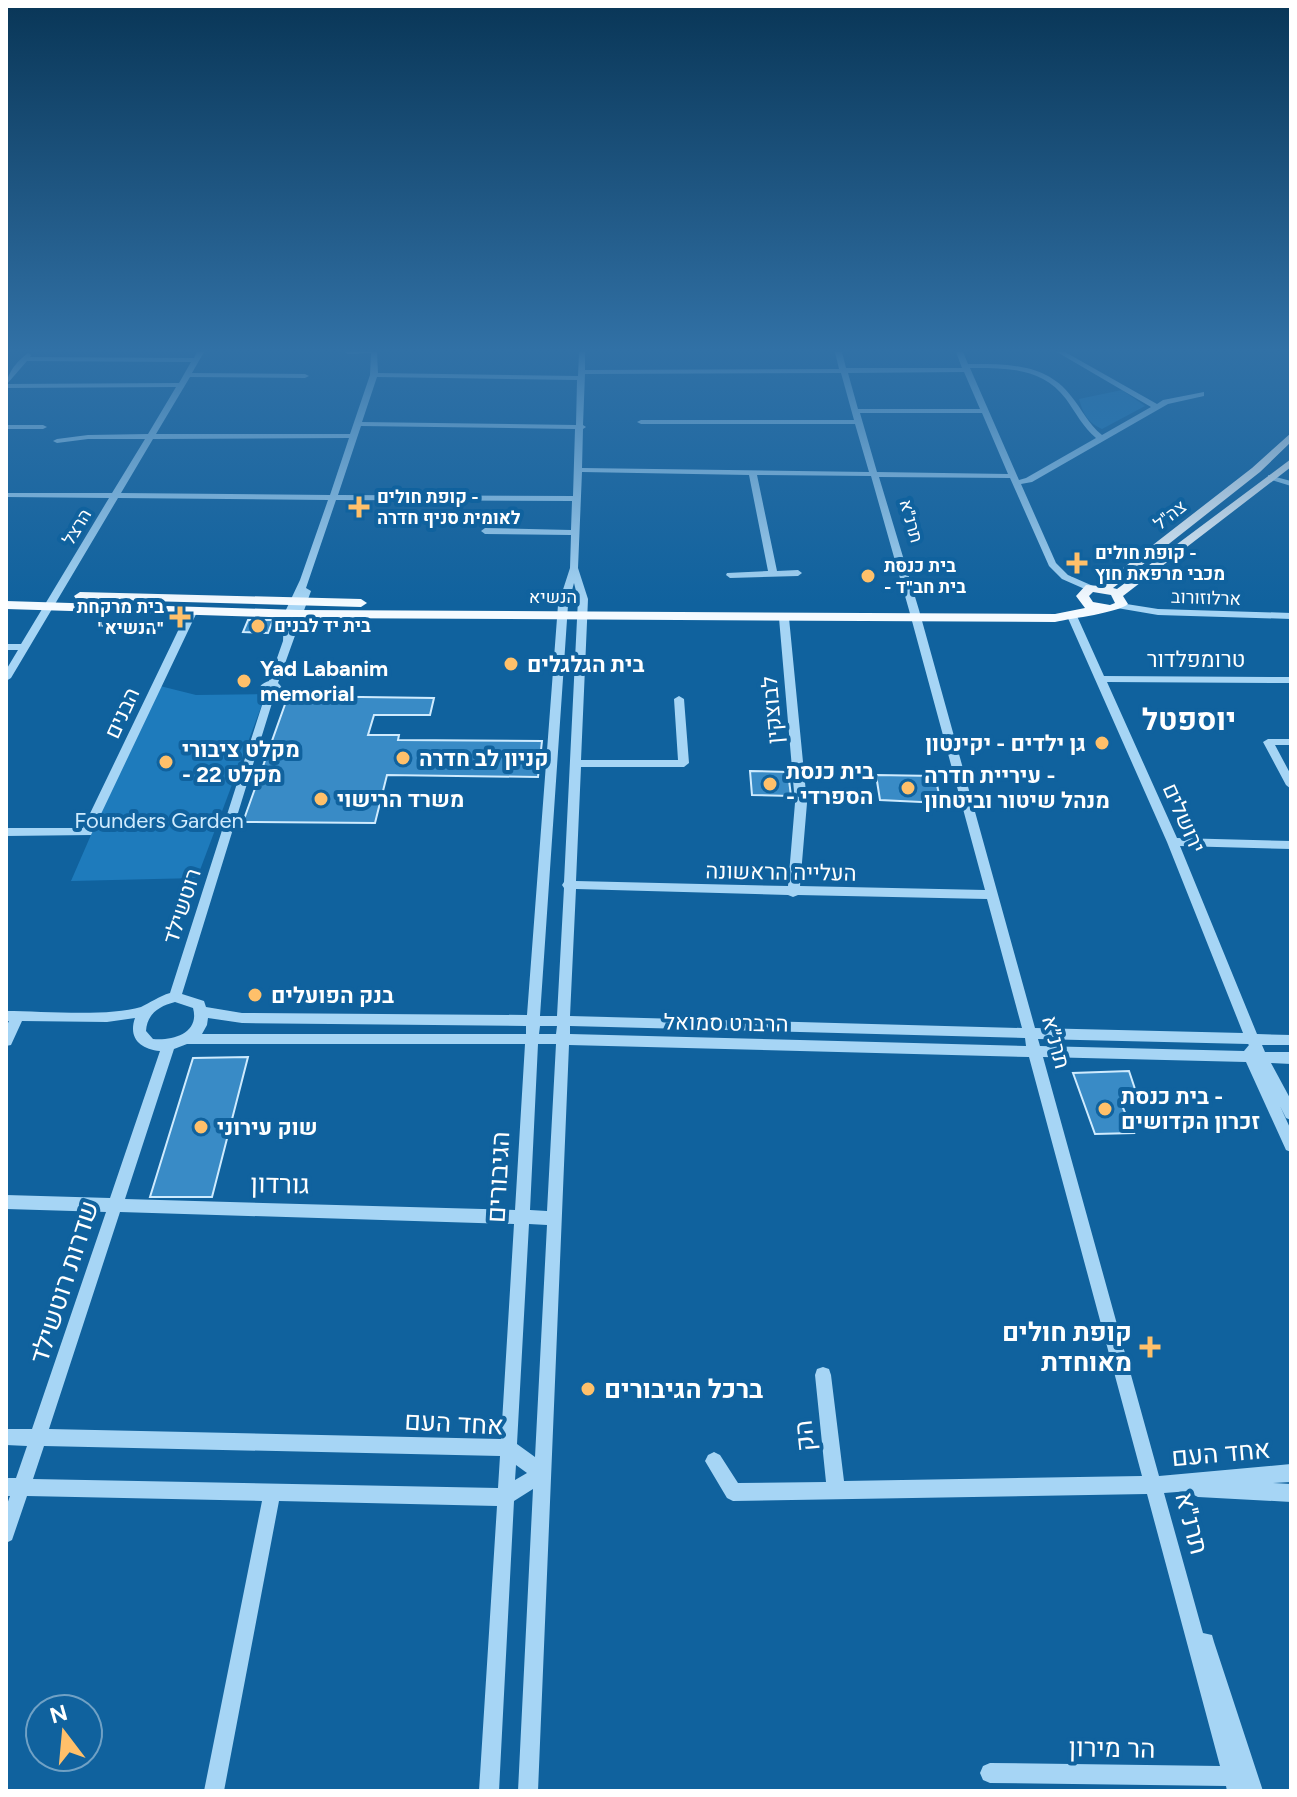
<svg xmlns="http://www.w3.org/2000/svg" width="1297" height="1797" font-family="Figtree,Heebo,sans-serif">
<style>
.green{fill:#1e7bbc}
.building{fill:#398bc6;stroke:#cfebfe;stroke-width:2}
.lines{fill:none;stroke-linecap:round;stroke-linejoin:round}
.minor{fill:#a6d5f5;fill-rule:evenodd}
.major{fill:#f4faff;fill-rule:evenodd}
.poi-dot{fill:#ffc06a;stroke:#10629e;stroke-width:3}
.labels{text-anchor:middle;dominant-baseline:central;stroke-width:8;stroke-linejoin:round;paint-order:stroke}
.far-poi-label{font-size:18px;font-weight:bold;fill:#fff;stroke:#10629e;text-anchor:start}
.far-street-label{font-size:18px;fill:#fff;stroke:#10629e}
.street-label{font-size:22px;fill:#fff;stroke:#10629e}
.poi-label{font-size:22px;font-weight:bold;fill:#fff;stroke:#10629e;text-anchor:start}
.park-label{font-size:22px;fill:#cfebfe;stroke:#10629e}
.near-street-label{font-size:26px;fill:#fff;stroke:#10629e}
.near-poi-label{font-size:26px;font-weight:bold;fill:#fff;stroke:#10629e;text-anchor:end}
.district-label{font-size:30px;font-weight:bold;fill:#fff;stroke:#10629e}
</style>
<rect width="100%" height="100%" fill="#10629e"/>
<path class="green" d="M1122,390l23,16 -43,23c-14,-6 -19,-15 -23,-30z
M156,685l40,10 70,-1 -69,184 -126,3z"/>
<path class="building" d="M248,620h25l-5,13 -25,-1z
M288,696l146,2 -4,17h-56l-6,20h31l-1,5 144,1 -4,36 -151,-2 -12,48 -132,-1z
M750,771l38,1 3,24 -39,-1z
M876,775l59,1 6,27 -61,-3z
M248,1057l-36,140h-62l43,-139z
M1129,1071l10,30h-19l14,32 -39,1 -22,-61z"/>
<g class="lines">
<path class="minor" d="M197,352h7l-12,21 113,1 4,2 -4,2 -115,-1 -34,57h194l20,-59 1,-22 -23,1 -3,-2h32l1,21 200,3 1,-24h6v18l254,-1 -4,-17h7l4,16h116l-6,-16h7l5,12c38,0 78,-1 103,32 11,13 17,28 31,39l49,-28 -94,-55h8l92,52 6,-4 41,-8v4l-36,8 -136,78 -11,2 35,79 12,12 25,11v4h-6l-25,-11 -13,-13 -39,-88 -131,-1 40,133 116,418 208,5 -76,-191 -100,-226 2,-2h6l2,2 27,60 187,1v6l-184,-1 70,156 114,3v8l-111,-3 77,188 34,1v10h-29l3,7h26v12l-20,-1 20,37v20l-5,-2 -6,-12 11,24v22l-5,-2 -40,-88 -203,-5 116,419 132,-12v18l-18,1 18,1v18l-93,-5 -6,-3 -2,-3 -26,2 39,140 9,2 2,7 49,149h-36l-1,-5 -236,-3 -7,-3 -3,-7 3,-7 7,-3 230,3 -73,-272 -414,7 -6,-3 -22,-37 3,-6 6,-3 6,3 18,28 88,-1 -11,-107 2,-6 6,-2 6,2 2,6 13,106 298,-5 -113,-419 -460,-12 -31,746h-20l15,-302 -19,12 -15,290h-20l18,-285 -218,-5 -55,290h-20l58,-290 -235,-5 -15,44 -6,3v-36l4,-11h-4v-18h10l11,-32 -21,-1v-16h26l74,-217 -100,-3v-14l104,3 50,-147c-20,-2 -32,-13 -25,-33l-28,4 -85,-1 -11,24 -5,1v-19l3,-6h-3v-10c36,0 102,6 135,-4 9,-4 18,-11 29,-14l94,-294c-8,-7 -6,-15 5,-18l14,-40 1,-27 16,-34 28,-80 -210,-2 -107,180 -5,3v-11l12,-20h-12v-6h15l88,-146 -103,-1v-4h106l33,-54h-57l-31,4 -4,-2 4,-2 31,-4 60,-1 28,-47 -170,1c0,-14 11,-27 22,-35l3,2 -1,2 164,1zM27,361l164,1 -12,21 -172,1zM970,368c36,0 72,-1 96,31 10,14 17,28 30,39l-70,40 -7,2zM964,372l16,37h-122l-10,-36zM841,373l13,47h-213l-4,2 4,2h214l14,48 -287,-4 1,-39 3,-2 -3,-2 2,-51zM377,377l200,3 -1,45 -214,-3zM860,413h122l26,61 -131,-2zM361,426l214,3 -2,67 -235,-1zM349,438l-19,57 -209,-2 32,-54zM582,472l167,3 19,96 -41,2 -1,2 4,3 68,-2 4,-3 -4,-3 -21,1 -20,-96 114,1 38,134 76,280 -185,-4 7,-83 -18,-185 -5,-3 -5,3 16,185 -7,83 -212,-5 5,-114h103l5,-4 -5,-64 -5,-3 -5,3 4,61h-97l7,-161 -10,-31zM336,500l236,1 -1,29 -86,-2 -4,3 4,3 86,1 -1,33 -12,37 -31,410 -285,-2 -36,-6 -2,-6 -22,-7 90,-291c8,-6 16,-11 6,-20l33,-92 -5,-3zM574,583l4,16 -14,283 -2,3 2,3 -7,128h-17l28,-411zM576,889l212,6 5,2 5,-2 189,4 35,129 -452,-12zM175,1002l18,6c7,25 -20,33 -40,31l-7,-8c1,-17 13,-25 29,-29zM208,1018l34,5 284,3v8h-324l5,-9zM540,1026h17l-1,8h-17zM570,1026l455,12 1,8 -456,-12zM1038,1039l210,5 1,1 -5,6 -204,-5zM187,1044h338l-10,166 -390,-11 49,-150zM538,1044h18l-9,167 -17,-1zM120,1212l394,12 -13,215 -452,-10zM529,1224l18,1 -12,232 -18,-13zM44,1446l456,10 -2,32 -465,-9zM516,1465l11,8 -12,7z
M6,425h37l4,2 -4,2h-37z
M1268,475l23,6v5l-23,-7z
M1120,603l38,6 133,4v6l-133,-4 -41,-7v-4z
M193,607l5,3 -107,225 -85,1v-8h77l105,-218z
M1268,739h23v6h-16l16,30v14l-5,-4 -23,-43z"/>
<path class="major" d="M1291,433v9l-31,30 -147,116 4,1 174,-130v8l-168,129 5,8c-11,9 -55,14 -73,18l-756,-4 -293,-9v-8l293,9 756,4 30,-6 -9,-12 10,-11 14,1 152,-118zM1093,592l18,3 4,8 -5,2 -17,-3 -4,-6z
M80,592l281,7 6,4 -6,4 -285,-8 -2,-3z"/>
</g>
<linearGradient id="sky" x2="0" y2="1"><stop stop-color="#093657"/><stop offset="0.58" stop-color="#3171a6"/><stop offset="1" stop-color="#3171a6" stop-opacity="0"/></linearGradient>
<rect width="1297" height="604" fill="url(#sky)"/>
<g class="poi-dot">
<path d="M355 495h8v8h8v8h-8v8h-8v-8h-8v-8h8z"/>
<path d="M1073 551h8v8h8v8h-8v8h-8v-8h-8v-8h8z"/>
<circle cx="868" cy="576" r="8"/>
<path d="M176 605h8v8h8v8h-8v8h-8v-8h-8v-8h8z"/>
<circle cx="258" cy="626" r="8"/>
<circle cx="511" cy="664" r="8"/>
<circle cx="244" cy="681" r="8"/>
<circle cx="1102" cy="743" r="8"/>
<circle cx="403" cy="758" r="8"/>
<circle cx="166" cy="762" r="8"/>
<circle cx="770" cy="784" r="8"/>
<circle cx="908" cy="788" r="8"/>
<circle cx="321" cy="799" r="8"/>
<circle cx="255" cy="995" r="8"/>
<circle cx="1105" cy="1109" r="8"/>
<circle cx="201" cy="1127" r="8"/>
<path d="M1146 1335h8v8h8v8h-8v8h-8v-8h-8v-8h8z"/>
<circle cx="588" cy="1389" r="8"/>
</g>
<g class="labels">
<g class="far-poi-label">
<text x="377" y="497">קופת חולים -<tspan x="377" dy="21">לאומית סניף חדרה</tspan></text>
<text x="1095" y="553">קופת חולים -<tspan x="1095" dy="21">מכבי מרפאת חוץ</tspan></text>
<text x="884" y="566">בית כנסת<tspan x="884" dy="21">- בית חב"ד</tspan></text>
<text x="164" y="607" text-anchor="end">בית מרקחת<tspan x="164" dy="21">"הנשיא"</tspan></text>
<text x="274" y="626">בית יד לבנים</text>
</g>
<g class="far-street-label">
<text transform="translate(1170 515) rotate(-38)">צה"ל</text>
<text transform="translate(911 521) rotate(74)">תרנ"א</text>
<text transform="translate(77 527) rotate(-59)">הרצל</text>
<text x="553" y="597">הנשיא</text>
<text transform="translate(1206 598) rotate(2)">ארלוזורוב</text>
</g>
<g class="street-label">
<text x="1196" y="659">טרומפלדור</text>
<text transform="translate(772 710) rotate(-95)">לבוצקין</text>
<text transform="translate(122 713) rotate(-65)">הבנים</text>
<text transform="translate(1184 818) rotate(66)">ירושלים</text>
<text transform="translate(781 872) rotate(1)">העלייה הראשונה</text>
<text transform="translate(182 906) rotate(-72)">רוטשילד</text>
<text transform="translate(726 1023) rotate(1)">הרברט סמואל</text>
<text transform="translate(1056 1042) rotate(75)">תרנ״א</text>
</g>
<g class="poi-label">
<text x="527" y="664">בית הגלגלים</text>
<text x="260" y="668">Yad Labanim<tspan x="260" dy="25">memorial</tspan></text>
<text x="1086" y="743" text-anchor="end">גן ילדים - יקינטון</text>
<text x="182" y="749">מקלט ציבורי<tspan x="182" dy="25">- מקלט 22</tspan></text>
<text x="419" y="758">קניון לב חדרה</text>
<text x="786" y="771">בית כנסת<tspan x="786" dy="25">- הספרדי</tspan></text>
<text x="924" y="775">עיריית חדרה -<tspan x="924" dy="25">מנהל שיטור וביטחון</tspan></text>
<text x="337" y="799">משרד הרישוי</text>
<text x="271" y="995">בנק הפועלים</text>
<text x="1121" y="1096">בית כנסת -<tspan x="1121" dy="25">זכרון הקדושים</tspan></text>
<text x="217" y="1127">שוק עירוני</text>
</g>
<g class="park-label">
<text x="159" y="820">Founders Garden</text>
</g>
<g class="near-street-label">
<text transform="translate(498 1177) rotate(-87)">הגיבורים</text>
<text transform="translate(280 1184) rotate(1)">גורדון</text>
<text transform="translate(64 1282) rotate(-72)">שדרות רוטשילד</text>
<text transform="translate(454 1423) rotate(3)">אחד העם</text>
<text transform="translate(804 1436) rotate(-96)">הק</text>
<text transform="translate(1221 1453) rotate(-5)">אחד העם</text>
<text transform="translate(1192 1523) rotate(75)">תרנ"א</text>
<text transform="translate(1112 1748) rotate(1)">הר מירון</text>
</g>
<g class="near-poi-label">
<text x="1132" y="1332">קופת חולים<tspan x="1132" dy="30">מאוחדת</tspan></text>
<text x="604" y="1389" text-anchor="start">ברכל הגיבורים</text>
</g>
<g class="district-label">
<text x="1189" y="719">יוספטל</text>
</g>
</g>
<rect width="1297" height="1797" fill="none" stroke="#ffffff" stroke-width="16"/>
<g transform="translate(64 1733) rotate(344)"><circle r="38" fill="#10629e" stroke="#70a1c5" stroke-width="2"/>
<path d="M0-6L14 30L0 20L-14 30Z" fill="#ffc06a"/>
<text y="-12" font-size="22" font-weight="bold" text-anchor="middle" fill="#ffffff">N</text>
</g>
</svg>
